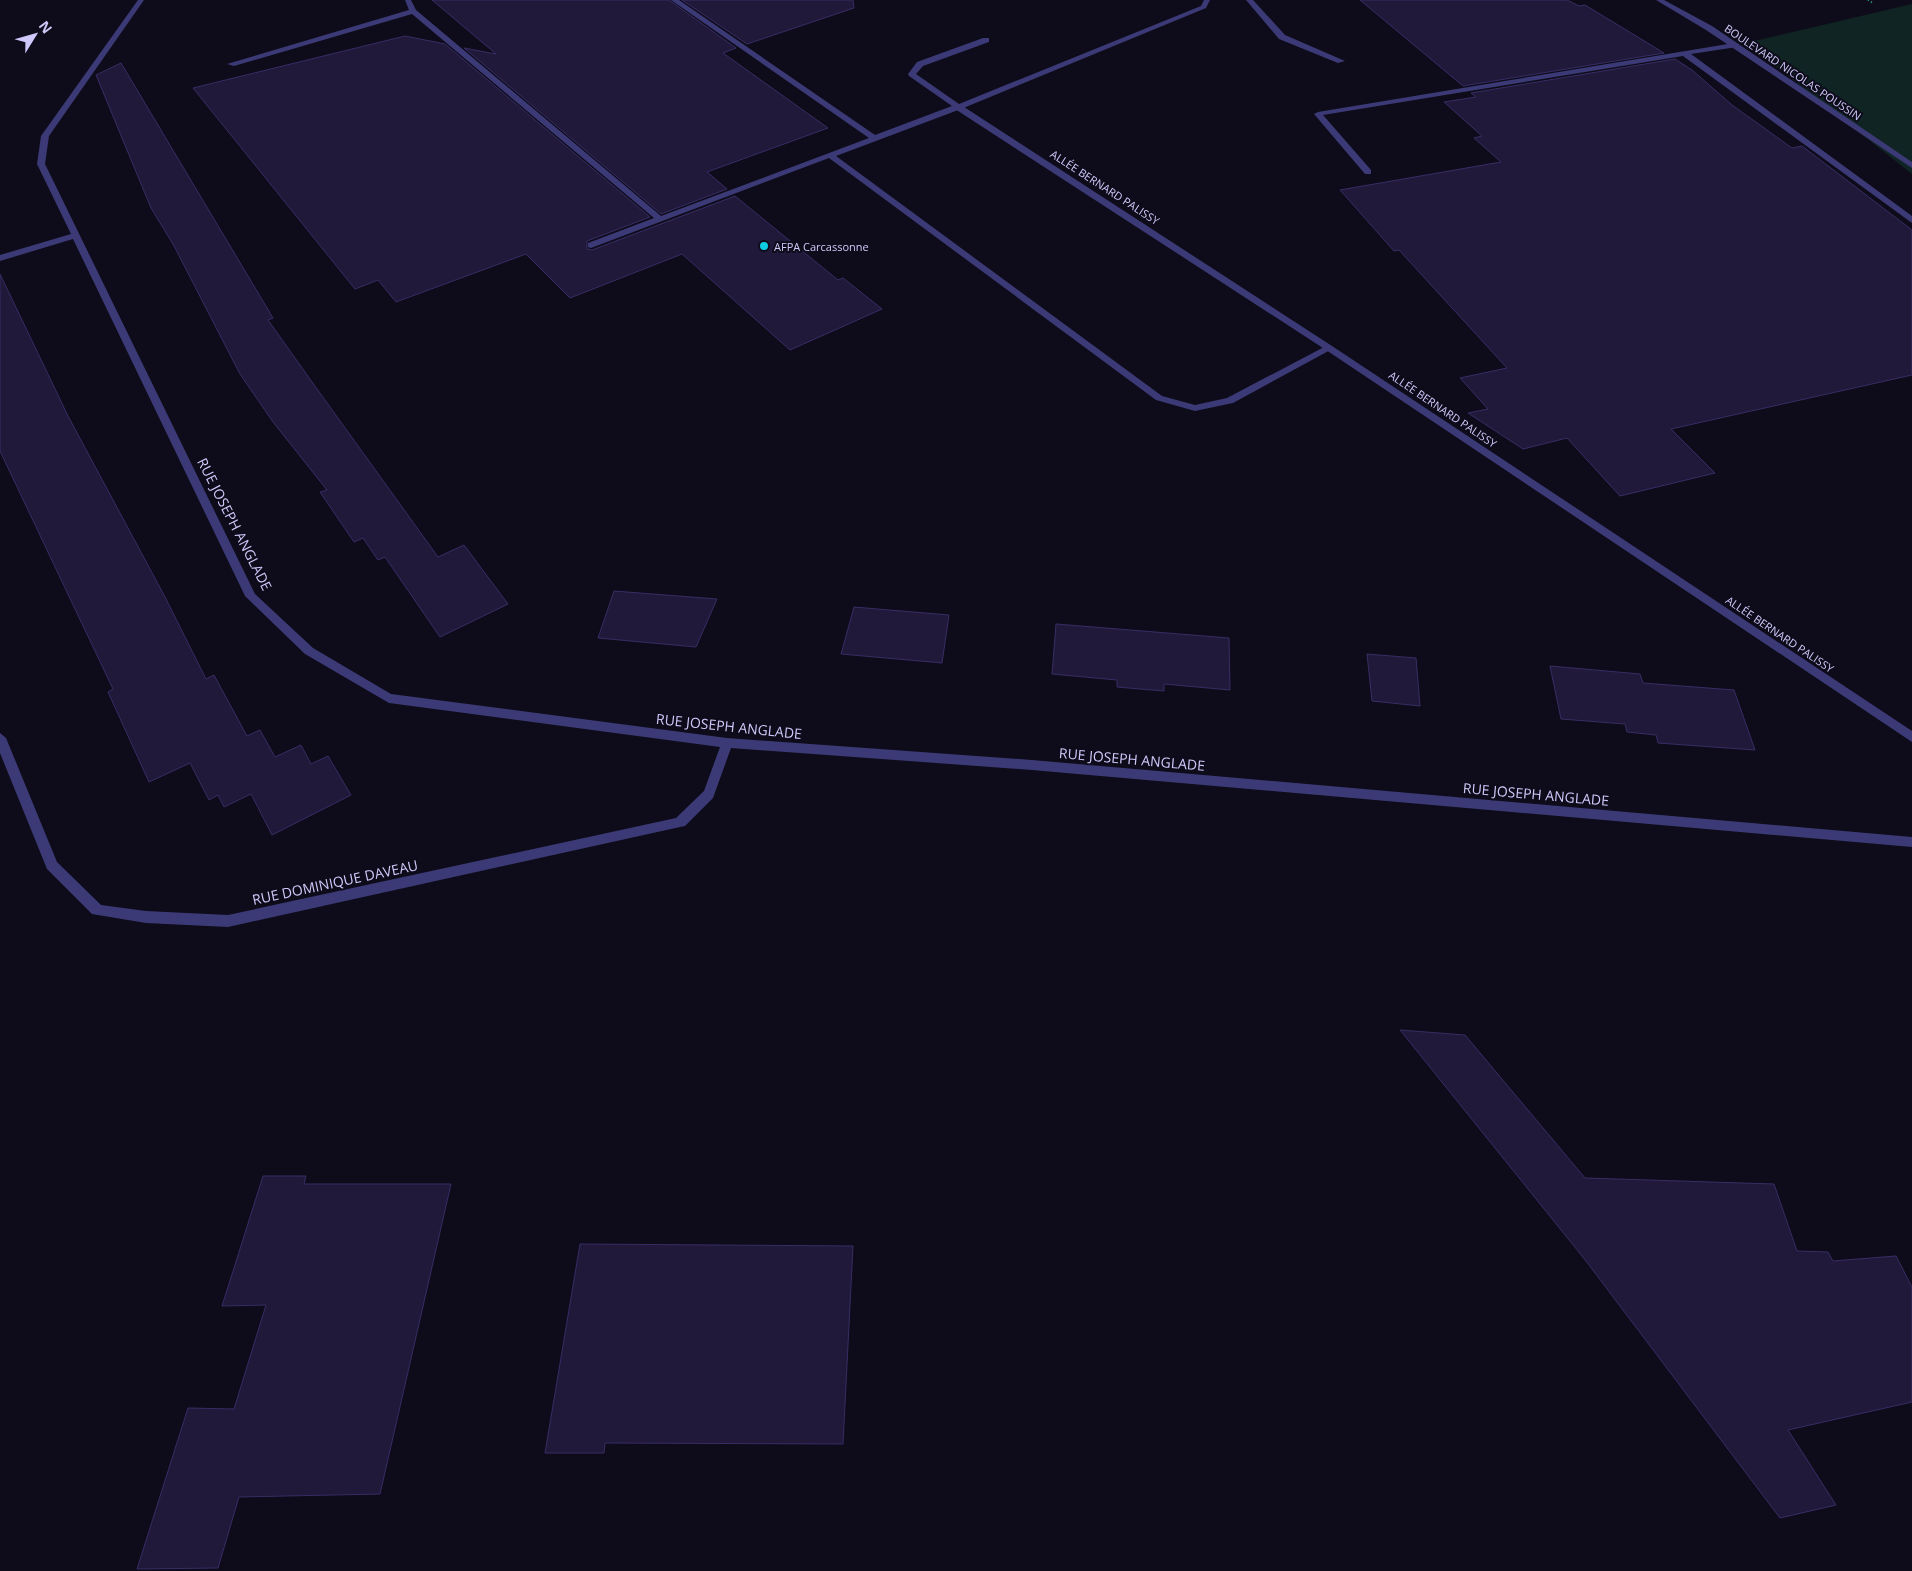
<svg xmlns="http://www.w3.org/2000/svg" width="1912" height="1571" font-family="'Open Sans',sans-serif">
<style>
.green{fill:#0f2423}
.building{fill:#20193a;stroke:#382d65}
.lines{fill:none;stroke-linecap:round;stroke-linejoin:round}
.path{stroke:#34a49d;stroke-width:2;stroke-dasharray:1 2.5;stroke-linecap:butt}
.lane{fill:#3c3a76;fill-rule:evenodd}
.street{fill:#3c3a76;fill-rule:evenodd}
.poi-dot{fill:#0fcde1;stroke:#0e0c1a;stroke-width:2}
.labels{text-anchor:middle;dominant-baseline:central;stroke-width:4;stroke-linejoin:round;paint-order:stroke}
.far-street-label{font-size:11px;fill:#cfc9fb;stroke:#0e0c1a}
.far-poi-label{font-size:11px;fill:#cfc9fb;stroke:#0e0c1a;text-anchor:start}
.street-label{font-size:14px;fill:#cfc9fb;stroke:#0e0c1a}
</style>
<rect width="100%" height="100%" fill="#0e0c1a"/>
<path class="green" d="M1912,4v170l-166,-131z"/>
<path class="building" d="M432,0h237l67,48 -13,5 105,75 -121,44 20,17 -66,25 -197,-166 32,6z
M682,0h171l1,8 -107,36z
M1360,0h207l12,6 6,-1 79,48 -201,33z
M405,36l40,8 205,173 -63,24v8l5,1 143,-54 103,84 5,-2 39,31 -92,41 -108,-96 -112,44 -44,-44 -130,48 -18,-22 -23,9 -162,-201z
M1675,59l17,11 40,35 60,43 10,-2 110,84v145l-241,54 44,44 -95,23 -53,-58 -44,11 -55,-36 20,-4 -28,-31 47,-10 -108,-118 -5,1 -54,-61 161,-28 -27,-24 8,-2 -38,-34 32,-5 -5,-4z
M121,63l152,255 -5,2 44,62 126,175 26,-12 44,59 -68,33 -55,-80 -7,3 -15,-22 -9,4 -34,-50 7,-2 -54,-68 -33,-48 -67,-130 -22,-36 -55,-133z
M0,274l68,142 97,181 41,82 8,-4 33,61 13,-6 15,27 26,-12 10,19 17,-8 23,39 -79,40 -21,-41 -27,13 -6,-12 -9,5 -19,-37 -41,19 -41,-90 5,-3 -113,-238z
M614,591l103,8 -21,48 -98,-9z
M854,607l95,8 -7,48 -101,-9z
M1056,624l173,14 1,52 -66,-6v7l-24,-2 -23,-2v-7l-65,-6z
M1367,654l49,4 4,48 -48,-5z
M1550,666l90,8 3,9 91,7 21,60 -97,-7 -2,-8 -29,-3 -2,-8 -64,-5z
M1400,1030l65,5 120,143 189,6 23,67 31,1 5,9 63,-5 16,31v115l-124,28 48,75 -56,13 -194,-257z
M263,1176h43l-2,8h147l-71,310 -141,3 -21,71 -81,1 51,-161 46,1 32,-104 -44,1z
M580,1244l273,2 -10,198 -238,-1 -1,10h-59z"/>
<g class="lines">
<path class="path" d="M1868,0l5,3"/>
<path class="lane" d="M405,0h6l5,10 245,206 208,-78 -198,-138h8l196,135 77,-29 -43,-30 -1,-2 9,-12 66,-24h6v4l-66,24 -7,8 43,30 242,-98 3,-6h6l-4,8 -245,101 -125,47 326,240 33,9 32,-7 99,-52 3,-1 5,3 -101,55 -38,8 -39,-11 -327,-242 -238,90 -3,-1v-4l66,-25 -242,-204 -178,52 -7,-2 182,-54z
M1734,43h3v4l-46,7 221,162v7l-229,-167 -360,59 48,55v4h-6l-51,-60 4,-2z"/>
<path class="street" d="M138,0h6l-95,136 -4,28 210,430 58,54 78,46 336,44 305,22 880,77v10l-880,-77 -301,-22 -18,50 -28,28 -5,1 -452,100 -82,-4 -54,-9 -45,-45 -47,-116v-20l6,5 51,124 44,43 45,6 82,4 448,-97 28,-27 16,-44 -331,-44 -84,-49 -60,-58 -172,-357 -73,22v-6l71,-21 -34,-70 4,-28z
M1246,0h7l32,35 60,26 -7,2 -59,-24z
M1656,0h8l48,26 200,136v6l-206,-138z
M955,105h6l371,241 580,385v11l-586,-392 -371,-241z"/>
</g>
<circle class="poi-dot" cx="764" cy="246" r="5"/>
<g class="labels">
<g class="far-street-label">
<text transform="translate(1793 72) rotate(34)">BOULEVARD NICOLAS POUSSIN</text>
<text transform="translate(1105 187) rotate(33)">ALLÉE BERNARD PALISSY</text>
<text transform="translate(1443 409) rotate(34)">ALLÉE BERNARD PALISSY</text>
<text transform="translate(1780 634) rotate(34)">ALLÉE BERNARD PALISSY</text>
</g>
<g class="far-poi-label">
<text x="774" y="246">AFPA Carcassonne</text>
</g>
<g class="street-label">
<text transform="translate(235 524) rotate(63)">RUE JOSEPH ANGLADE</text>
<text transform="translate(729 726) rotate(6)">RUE JOSEPH ANGLADE</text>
<text transform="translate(1132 759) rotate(5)">RUE JOSEPH ANGLADE</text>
<text transform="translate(1536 794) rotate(5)">RUE JOSEPH ANGLADE</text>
<text transform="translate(335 882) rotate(-12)">RUE DOMINIQUE DAVEAU</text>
</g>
</g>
<g transform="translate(35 35) rotate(53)" stroke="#0e0c1a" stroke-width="4" paint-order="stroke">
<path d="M0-4L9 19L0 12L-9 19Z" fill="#cfc9fb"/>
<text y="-8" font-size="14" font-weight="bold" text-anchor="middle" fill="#cfc9fb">N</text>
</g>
</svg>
